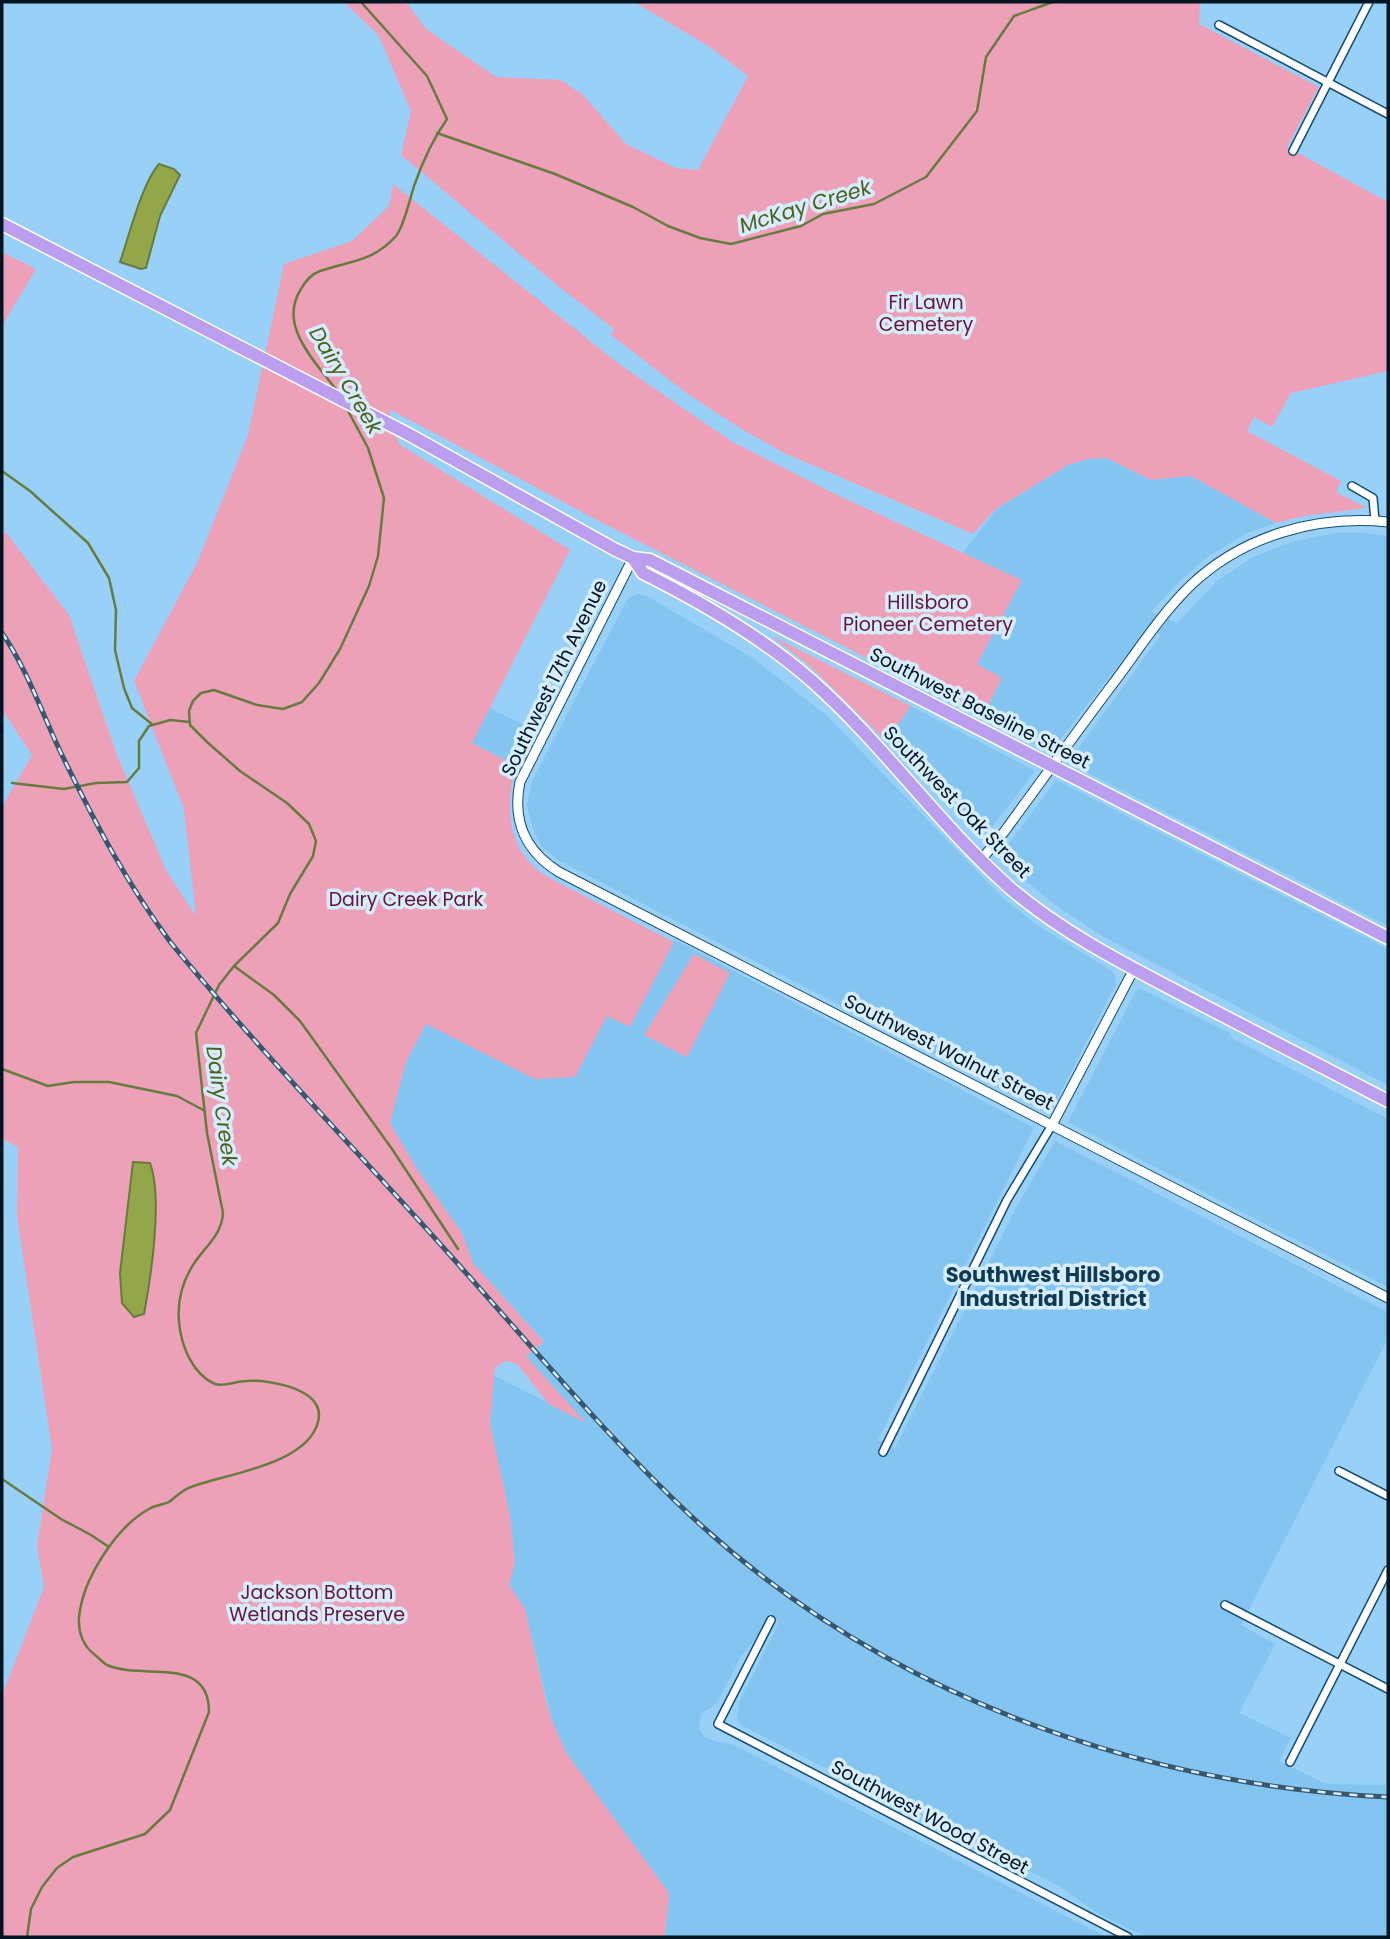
<svg xmlns="http://www.w3.org/2000/svg" width="1390" height="1939" font-family="Poppins,sans-serif">
<style>
.built{fill:#84c4f1}
.green{fill:#eda1b8}
.water{fill:#93a74a;stroke:#677b3e;stroke-width:2}
.lines{fill:none;stroke-linecap:round;stroke-linejoin:round}
.stream{stroke:#677b3e;stroke-width:2.5}
.minor-casing{stroke:#134d6f;stroke-width:10}
.tertiary-casing{stroke:#134d6f;stroke-width:11}
.trunk-casing{stroke:#fff;stroke-width:15}
.minor{stroke:#fff;stroke-width:7}
.tertiary{stroke:#fff;stroke-width:9}
.trunk{stroke:#bc9eef;stroke-width:12}
.rail-casing{stroke:#36576e;stroke-width:5}
.rail{stroke:#d6edfd;stroke-width:2.5;stroke-dasharray:8;stroke-linecap:butt}
.labels{text-anchor:middle;dominant-baseline:central;stroke-width:7;stroke-linejoin:round;paint-order:stroke}
.park-label{font-size:19px;fill:#681338;stroke:#d6edfd}
.street-label{font-size:19px;fill:#011523;stroke:#d6edfd}
.water-label{font-size:21px;font-style:italic;fill:#515f1d;stroke:#d6edfd}
.neighbourhood-label{font-size:21px;font-weight:bold;fill:#0f3a54;stroke:#d6edfd}
</style>
<rect width="100%" height="100%" fill="#98d0f8"/>
<path class="built" d="M1106,458l45,22 40,-4 85,47 -29,10 -40,24 -28,25 -28,30 26,11 40,-42 36,-24 38,-15 44,-9h31l22,3v390l-315,-161 -1,-8 89,-122 -14,-6 -97,123 -68,-35 20,-39 -25,-14 45,-84 -60,-26 34,-44 72,-45 19,-6z
M638,594l9,2 107,63 72,56 177,183 34,27 75,46 3,5 1,8 -66,129 -492,-253 -16,-13 -9,-17 -6,-25 5,-24 94,-179 4,-5z
M911,706l124,65 -46,60 -15,-4 -83,-92z
M490,708l44,22 -18,36 -44,-23z
M1056,780l332,169v136l-284,-148 -46,-30 -49,-40 -10,-10z
M673,939l361,189 -156,312 17,8 122,-242 38,-65 333,171v26l-147,287 34,19 -36,69 52,25 -12,23 47,23 62,1v152h-242l-47,-23 -42,-29 -316,-160 -4,-5 2,-17 40,-81 -11,-6 -12,22 -15,18 -24,47 -16,11 -2,15 5,7 10,5 18,3 374,193h-441l4,-44 -102,-139 -15,-33 -27,-112 -16,-24 6,-23 -5,-46 -20,-92 3,-49 91,46 -59,-65 19,-15 -71,-78 -11,-30 -45,-64 -27,-46 16,-61 20,-39 109,56 71,-63 67,-72z
M1139,988l91,45 2,5 156,81v168l-320,-165 68,-131z"/>
<path class="green" d="M344,2h62l20,27 70,48 65,3 22,15 43,49 50,24 22,2 50,-94 -38,-29 -76,-45h568l-2,2 -1,20 120,63 -32,60 101,55v169l-97,22 -19,34 -18,-10 -7,14 94,50 -5,11 31,16 -63,8 -28,7 -85,-47 -40,4 -45,-22 -19,1 -19,6 -72,44 -23,25 -189,-81 -41,-23 -54,-35 -78,-60 3,-6 -56,-43 -157,-131 10,-44 -32,-75z
M393,184l226,180 112,77 102,52 189,87 -45,84 25,14 -20,39 -387,-198 -206,-110 10,35 171,106 -98,193 44,23c-11,38 -10,81 26,107 15,10 32,17 48,26 27,14 54,28 82,42l1,3 -43,83 -23,-11 -32,61 -40,2 -109,-55 -20,38 -16,61 27,46 45,64 11,30 71,79 -18,14 60,67 -37,-19 -32,-40 -12,-3 -10,7 -5,56 20,92 5,46 -6,23 16,24 20,88 7,24 15,33 102,139 -4,44h-663v-241l42,-109 -7,-41 15,-97 -35,-233 1,-69 -16,-8v-332l30,-52 -30,-45v-179l6,4 61,80 48,140 50,117 29,44 -12,-107 -50,-128 64,-120 50,-126 36,-171 68,-23 37,-35z
M2,252l34,17 -34,57z
M770,635l141,71 -25,35 -75,-74z
M694,954l36,19 -43,84 -43,-22z"/>
<path class="water" d="M159,164l15,5 6,6 -20,41 -14,52 -5,1 -21,-7c9,-26 22,-79 39,-98z
M133,1162l17,1c13,35 1,114 -6,151l-10,3 -12,-14 -2,-30z"/>
<g class="lines">
<path class="stream" d="M437,133l118,41 78,33 35,19 32,12 31,6 70,-18 22,-12 51,-10 52,-27 51,-66 9,-54 28,-41 39,-14
M337,391c-21,-29 -60,-65 -36,-102 4,-7 11,-15 19,-18 29,-10 53,-9 76,-35 8,-10 14,-37 18,-50 8,-23 19,-47 33,-67l-20,-43 -66,-74
M2,471l28,20 58,52 21,35 7,32 -1,40 9,38 8,20 21,17
M12,783l52,6 32,-6 31,-1 12,-14v-27l10,-15 21,-6 20,2
M234,966l40,29 26,26 92,128 66,100
M2,1069l46,17 26,-4h35l68,14 28,15
M2,1479l59,40 30,16 18,12
M27,1937l4,-28 11,-22 15,-19 16,-11 72,-23 25,-24 39,-98c0,-58 -66,-31 -102,-47 -4,-2 -8,-7 -12,-10 -12,-9 -17,-23 -16,-37 3,-38 37,-91 70,-109 6,-4 14,-4 20,-7 7,-5 13,-12 22,-15 34,-13 116,-22 127,-65 9,-33 -49,-43 -72,-41 -10,0 -22,6 -31,3 -23,-10 -34,-39 -36,-62 -2,-22 3,-41 16,-60 11,-16 27,-28 28,-49l-16,-80 -11,-100 23,-48 15,-19 44,-43 12,-29 23,-38 3,-15 -7,-17 -22,-21 -47,-32 -33,-29 -17,-17 -1,-14 4,-10 8,-8 13,-3 43,15 26,4 19,-7 17,-19 21,-34 29,-63 9,-30 6,-58 -16,-50 -21,-39"/>
<defs>
<path id="minor" d="M1219,25l169,89
M1293,151l76,-149
M1352,486l21,12 2,23
M883,1452l124,-252 45,-75
M1339,1471l49,25
M1225,1605l163,84
M771,1620l-53,104 410,213
M1290,1762l98,-192"/>
<path id="tertiary" d="M633,558l-113,224c-8,38 5,69 39,90l829,426
M981,860l23,-28c36,-49 71,-98 108,-147 25,-33 49,-71 79,-100 53,-50 126,-70 197,-63
M1052,1125l82,-156"/>
<path id="trunk" d="M2,224l406,210 206,115 19,9 17,2 738,378
M633,558l10,15c60,30 119,64 169,108 72,64 127,144 198,207 54,46 118,78 181,111 65,34 131,68 197,102"/>
</defs>
<use href="#minor" class="minor-casing"/>
<use href="#tertiary" class="tertiary-casing"/>
<use href="#trunk" class="trunk-casing"/>
<use href="#minor" class="minor"/>
<use href="#tertiary" class="tertiary"/>
<use href="#trunk" class="trunk"/>
<defs>
<path id="rail" d="M2,633c25,36 40,80 59,120 32,66 66,131 110,190 88,107 186,208 279,312 79,88 155,180 241,261 189,176 443,269 697,281"/>
</defs>
<use href="#rail" class="rail-casing"/>
<use href="#rail" class="rail"/>
</g>
<g class="labels">
<g class="park-label">
<text x="926" y="302">Fir Lawn<tspan x="926" dy="22">Cemetery</tspan></text>
<text x="928" y="602">Hillsboro<tspan x="928" dy="22">Pioneer Cemetery</tspan></text>
<text x="406" y="899">Dairy Creek Park</text>
<text x="317" y="1592">Jackson Bottom<tspan x="317" dy="22">Wetlands Preserve</tspan></text>
</g>
<g class="street-label">
<text transform="translate(554 678) rotate(-64)">Southwest 17th Avenue</text>
<text transform="translate(980 708) rotate(27)">Southwest Baseline Street</text>
<text transform="translate(957 802) rotate(46)">Southwest Oak Street</text>
<text transform="translate(949 1052) rotate(27)">Southwest Walnut Street</text>
<text transform="translate(930 1817) rotate(28)">Southwest Wood Street</text>
</g>
<g class="water-label">
<text transform="translate(805 206) rotate(-17)">McKay Creek</text>
<text transform="translate(346 380) rotate(59)">Dairy Creek</text>
<text transform="translate(222 1106) rotate(82)">Dairy Creek</text>
</g>
<g class="neighbourhood-label">
<text x="1053" y="1274">Southwest Hillsboro<tspan x="1053" dy="24">Industrial District</tspan></text>
</g>
</g>
<rect width="1390" height="1939" fill="none" stroke="#011523" stroke-width="7"/>
</svg>
